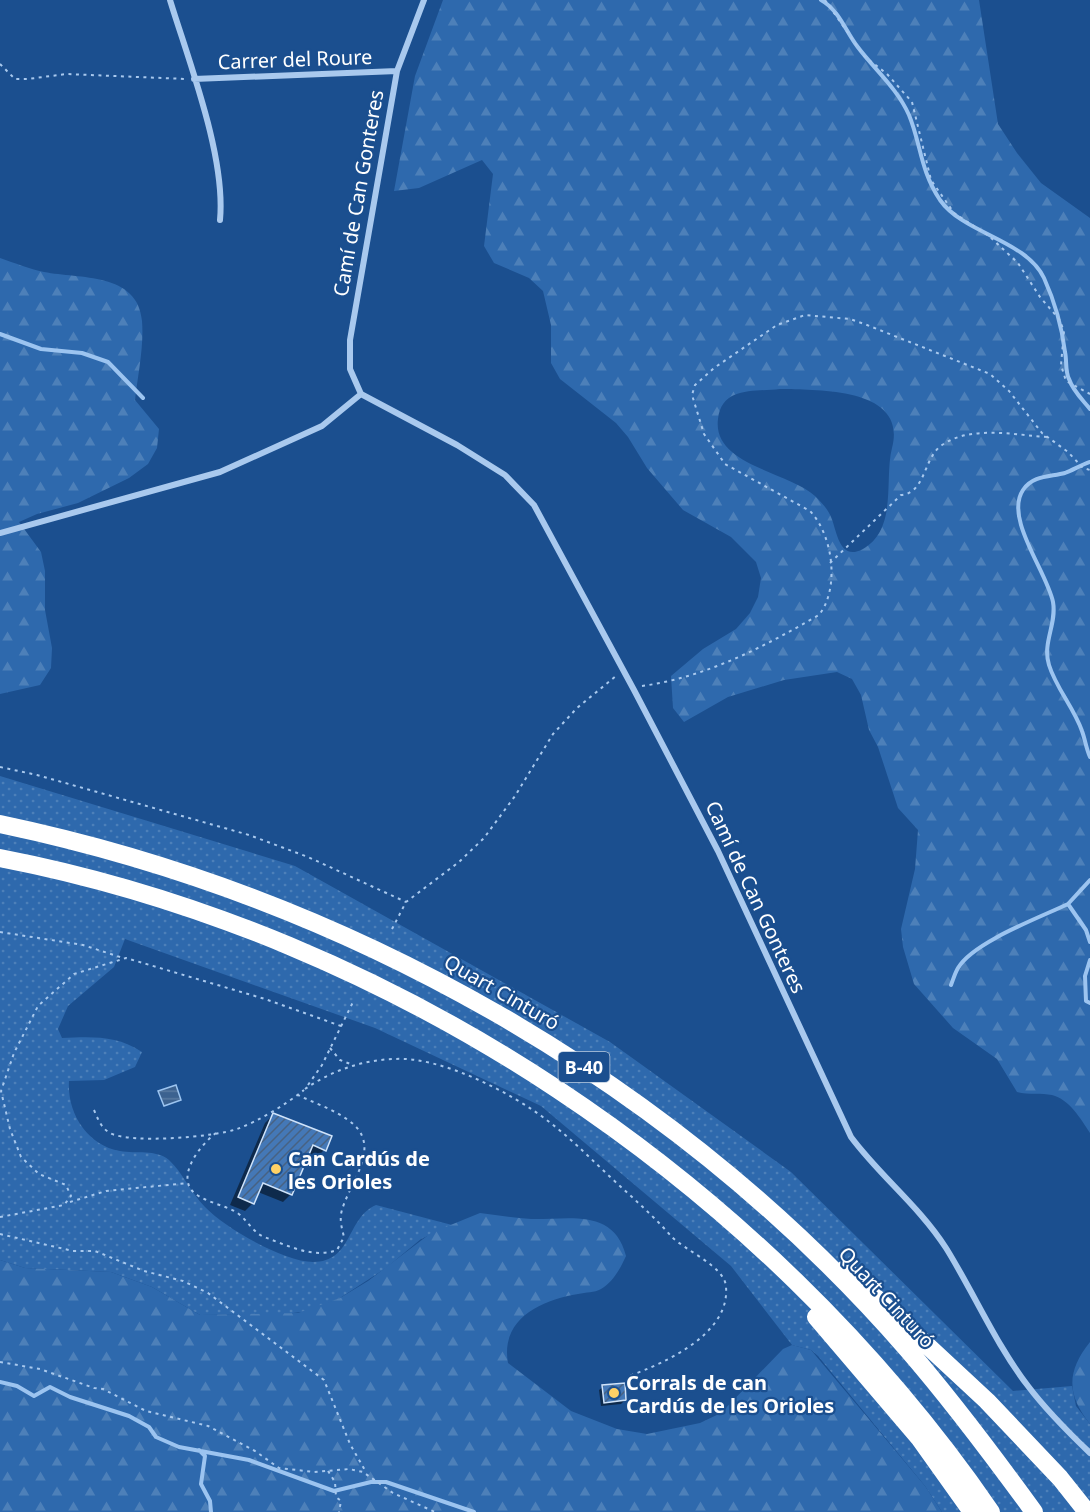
<svg xmlns="http://www.w3.org/2000/svg" width="1090" height="1512" font-family="'Noto Sans',sans-serif">
<style>
.grass{fill:url(#grass-dots)}
.forest{fill:url(#forest-firs);fill-rule:evenodd}
.water{fill:url(#water-rules);stroke:#9cc4f0;stroke-width:1.5}
.shadow{fill:#0007}
.lines{fill:none;stroke-linecap:round;stroke-linejoin:round}
.stream{stroke:#9cc4f0;stroke-width:4}
.building{fill:url(#building-hatch);stroke:#cfe3fa;stroke-width:1.5}
.path{stroke:#a9c9ee;stroke-width:2;stroke-dasharray:3 4.5;stroke-linecap:butt}
.minor{stroke:#a9c9ee;stroke-width:6}
.motorway{stroke:#fff;stroke-width:18}
.poi-dot{fill:#ffd166;stroke:#1b4f8f;stroke-width:2}
.labels{text-anchor:middle;dominant-baseline:central;stroke-width:4.5;stroke-linejoin:round;paint-order:stroke}
.shield{fill:#1b4f8f;stroke:#bbcadd;stroke-width:1.5}
.shield-label{font-size:18px;font-weight:bold;fill:#fff}
.street-label{font-size:20px;fill:#fff;stroke:#1b4f8f}
.poi-label{font-size:20px;font-weight:bold;fill:#fff;stroke:#1b4f8f;text-anchor:start}
</style>
<defs>
<pattern id="grass-dots" width="8" height="8" patternUnits="userSpaceOnUse" patternTransform="scale(1.5)"><rect width="8" height="8" fill="#2e69ad"/><path d="M2 2h.1M6 6h.1" fill="none" stroke="#4d80b9" stroke-width="1.8" stroke-linecap="round"/></pattern>
<pattern id="forest-firs" width="22" height="20" patternUnits="userSpaceOnUse" patternTransform="scale(1.5)"><rect width="22" height="20" fill="#2e69ad"/><path d="M5 1l3.5 6h-7zM16 11l3.5 6h-7z" fill="#4d80b9"/></pattern>
<pattern id="water-rules" width="6" height="5" patternUnits="userSpaceOnUse" patternTransform="scale(1.5)"><rect width="6" height="5" fill="#3c6290"/><path d="M0 2.5h6" fill="none" stroke="#597aa1"/></pattern>
<pattern id="building-hatch" width="6" height="6" patternUnits="userSpaceOnUse" patternTransform="scale(1.5)"><rect width="6" height="6" fill="#4478b7"/><path d="M-1 1l2-2M0 6l6-6M5 7l2-2" fill="none" stroke="#486282"/></pattern>
</defs>
<rect width="100%" height="100%" fill="#1b4f8f"/>
<path class="grass" d="M0,776l295,90 315,176 181,130 222,219 59,-5 4,20 14,18v88h-148l-17,-26 -107,-130 -7,-6 -19,-5 -61,-79 -190,-160 -166,-78 -250,-89 -11,28 -46,39 -10,23 4,9c30,-1 54,-3 80,14l-7,15 -31,13 -35,1c-2,32 18,64 51,70 16,3 36,-2 49,9 14,13 22,33 36,47 20,21 79,55 108,55 40,0 33,-44 63,-57l76,20 -31,14 -35,29 -46,30 -31,13 -24,3 -85,1 -48,-28 -41,-15 -86,-4 -25,-8z"/>
<path class="forest" d="M443,0h536l19,124 19,29 24,30 49,35v915c-9,-14 -21,-34 -38,-38 -10,-2 -23,0 -35,-3l-20,-33 -44,-31 -39,-44 -11,-37 -2,-18 14,-60 3,-39 -20,-22 -20,-61 -9,-17 -8,-35 -9,-16 -15,-7 -53,8 -56,17 -44,25 -11,-14 -2,-32 32,-27 33,-20 14,-16 8,-16 3,-19 -5,-16 -25,-25 -48,-27 -36,-42 -19,-31 -12,-14 -56,-44 -9,-16v-38l-8,-34 -14,-13 -35,-15 -10,-17 9,-72 -11,-14 -63,28 -25,3 21,-115zM780,389c38,1 128,-2 112,59 -8,31 6,81 -29,101 -24,13 -26,-18 -32,-32 -3,-8 -10,-15 -16,-21 -26,-24 -103,-31 -97,-77 4,-33 37,-27 62,-30z
M0,258c15,5 29,11 44,14 35,7 94,0 98,49 2,26 -4,53 -7,79l24,29 -2,19 -9,16 -19,14 -51,25 -41,11 -18,8 22,30 4,19v39l7,38 -1,20 -11,17 -40,9z
M480,1213c17,2 34,5 51,6 36,1 83,-12 95,37 -6,13 -13,26 -25,33 -7,4 -15,3 -23,5 -37,6 -78,25 -70,69l63,48 46,18 30,5 53,-11 21,-10 62,-64 9,-4 19,5 114,136 17,26h-942v-252l25,8 86,4 41,15 48,28 98,-2 42,-15 28,-17 63,-48z
M1090,1342v82c-23,-29 -24,-52 0,-82z"/>
<path class="water" d="M176,1085l5,15 -17,6 -6,-15z"/>
<path class="shadow" d="M273,1115l51,35 -8,8 -9,-4 -16,40 -8,8 -25,-10 -5,11 -8,8 -15,-6 35,-82z
M603,1387l22,13 -4,4 -20,2 -2,-16z"/>
<g class="lines">
<path class="stream" d="M821,0c18,10 24,30 36,46 17,23 40,42 52,69 12,29 11,55 31,85 24,34 86,40 104,78 10,22 18,50 21,74 2,9 0,19 4,27 4,12 13,20 21,30
M0,334l41,15 41,4 26,9 35,36
M1090,462c-9,3 -17,8 -25,11 -15,4 -32,2 -42,17 -19,28 24,82 30,112 4,22 -11,41 -4,63 7,23 25,43 33,66 3,8 4,17 8,26
M1090,880l-22,24 18,26 4,12
M1090,960l-5,16 1,25 4,2
M951,985c2,-5 4,-12 7,-17 15,-26 83,-51 110,-64
M0,1382l17,4 17,10 16,-9 20,10 59,19 20,11 7,10 23,10 70,13 85,31 37,-9h15l88,30
M199,1450l6,6 -4,28 9,17 1,11"/>
</g>
<path class="building" d="M273,1113l59,23 -6,15 -13,-6 -21,50 -29,-12 -9,21 -16,-7z
M625,1383l1,17 -22,3 -2,-18z"/>
<g class="lines">
<path class="path" d="M825,0l39,56 23,18 25,28 19,78 23,33 35,23 29,27 22,34 19,22 5,12 -3,34 5,16 24,13
M0,64l15,15h13l38,-5 120,5
M830,563l71,-68c25,-2 22,-37 41,-50 29,-20 73,-10 105,-8
M642,686c65,-9 121,-39 177,-71 21,-27 14,-80 -9,-104l-85,-47 -21,-30 -12,-39 3,-10 19,-17 63,-43 28,-10 45,4 17,6 123,49 19,17 33,42 26,19 15,16 7,2
M0,767l37,8 212,60 59,22 98,45
M392,929l14,-27 53,-40 25,-24 31,-42 38,-62 24,-26 39,-32
M0,932l83,13 40,13
M330,1048l10,12 13,5
M308,1085l14,-20 31,-63
M305,1089c26,-18 57,-29 89,-30 47,-3 118,34 154,62 21,16 39,34 58,52 22,21 45,40 65,63 14,15 54,30 55,51 4,47 -61,76 -97,89
M94,1110c4,9 7,18 16,23 20,11 104,4 127,-4 22,-8 48,-24 67,-39
M216,1133c-16,12 -43,46 -19,62 12,8 27,10 39,17 11,7 16,20 28,25 23,8 49,22 73,13l7,-13c-2,-8 -4,-15 -3,-23 6,-30 45,-68 7,-94 -15,-11 -34,-17 -50,-25
M70,1202l36,-11 82,-8
M0,1217l64,-12 7,-9 -5,-11 -27,-11 -18,-17 -11,-28 -9,-38 13,-38 24,-47 36,-32 52,-16 139,41 76,27
M0,1234l73,17h22l49,20 39,10 25,12 116,87 26,64 16,28
M0,1362l40,7 54,19 9,1 43,22 62,15 47,25 24,17 35,4 35,-3 14,3 30,21 42,19
M328,1471l7,11 1,15 5,4 -2,11"/>
<path class="minor" d="M170,0c19,62 56,157 50,220
M424,0l-27,71 -47,269v29l11,25 96,51 48,30 29,30 100,185 84,161 133,286c29,39 68,69 95,111 28,45 49,95 82,138 18,24 40,46 62,67
M194,79l203,-8
M0,533l220,-61 102,-46 39,-32"/>
<path class="motorway" d="M0,824c348,73 674,257 908,526 45,52 86,107 126,162
M0,858c394,76 764,324 991,654
M845,1269l142,132 73,77 27,34
M816,1317l104,122 52,73"/>
</g>
<g class="poi-dot">
<circle cx="276" cy="1169" r="6"/>
<circle cx="614" cy="1393" r="6"/>
</g>
<g class="labels">
<rect class="shield" x="558.5" y="1052" width="51" height="30" rx="4.5"/>
<g class="shield-label">
<text x="584" y="1067">B-40</text>
</g>
<g class="street-label">
<text transform="translate(295 59) rotate(-2)">Carrer del Roure</text>
<text transform="translate(358 193) rotate(-80)">Camí de Can Gonteres</text>
<text transform="translate(756 897) rotate(65)">Camí de Can Gonteres</text>
<text transform="translate(502 992) rotate(30)">Quart Cinturó</text>
<text transform="translate(887 1297) rotate(47)">Quart Cinturó</text>
</g>
<g class="poi-label">
<text x="288" y="1158">Can Cardús de<tspan x="288" dy="23">les Orioles</tspan></text>
<text x="626" y="1382">Corrals de can<tspan x="626" dy="23">Cardús de les Orioles</tspan></text>
</g>
</g>
</svg>
